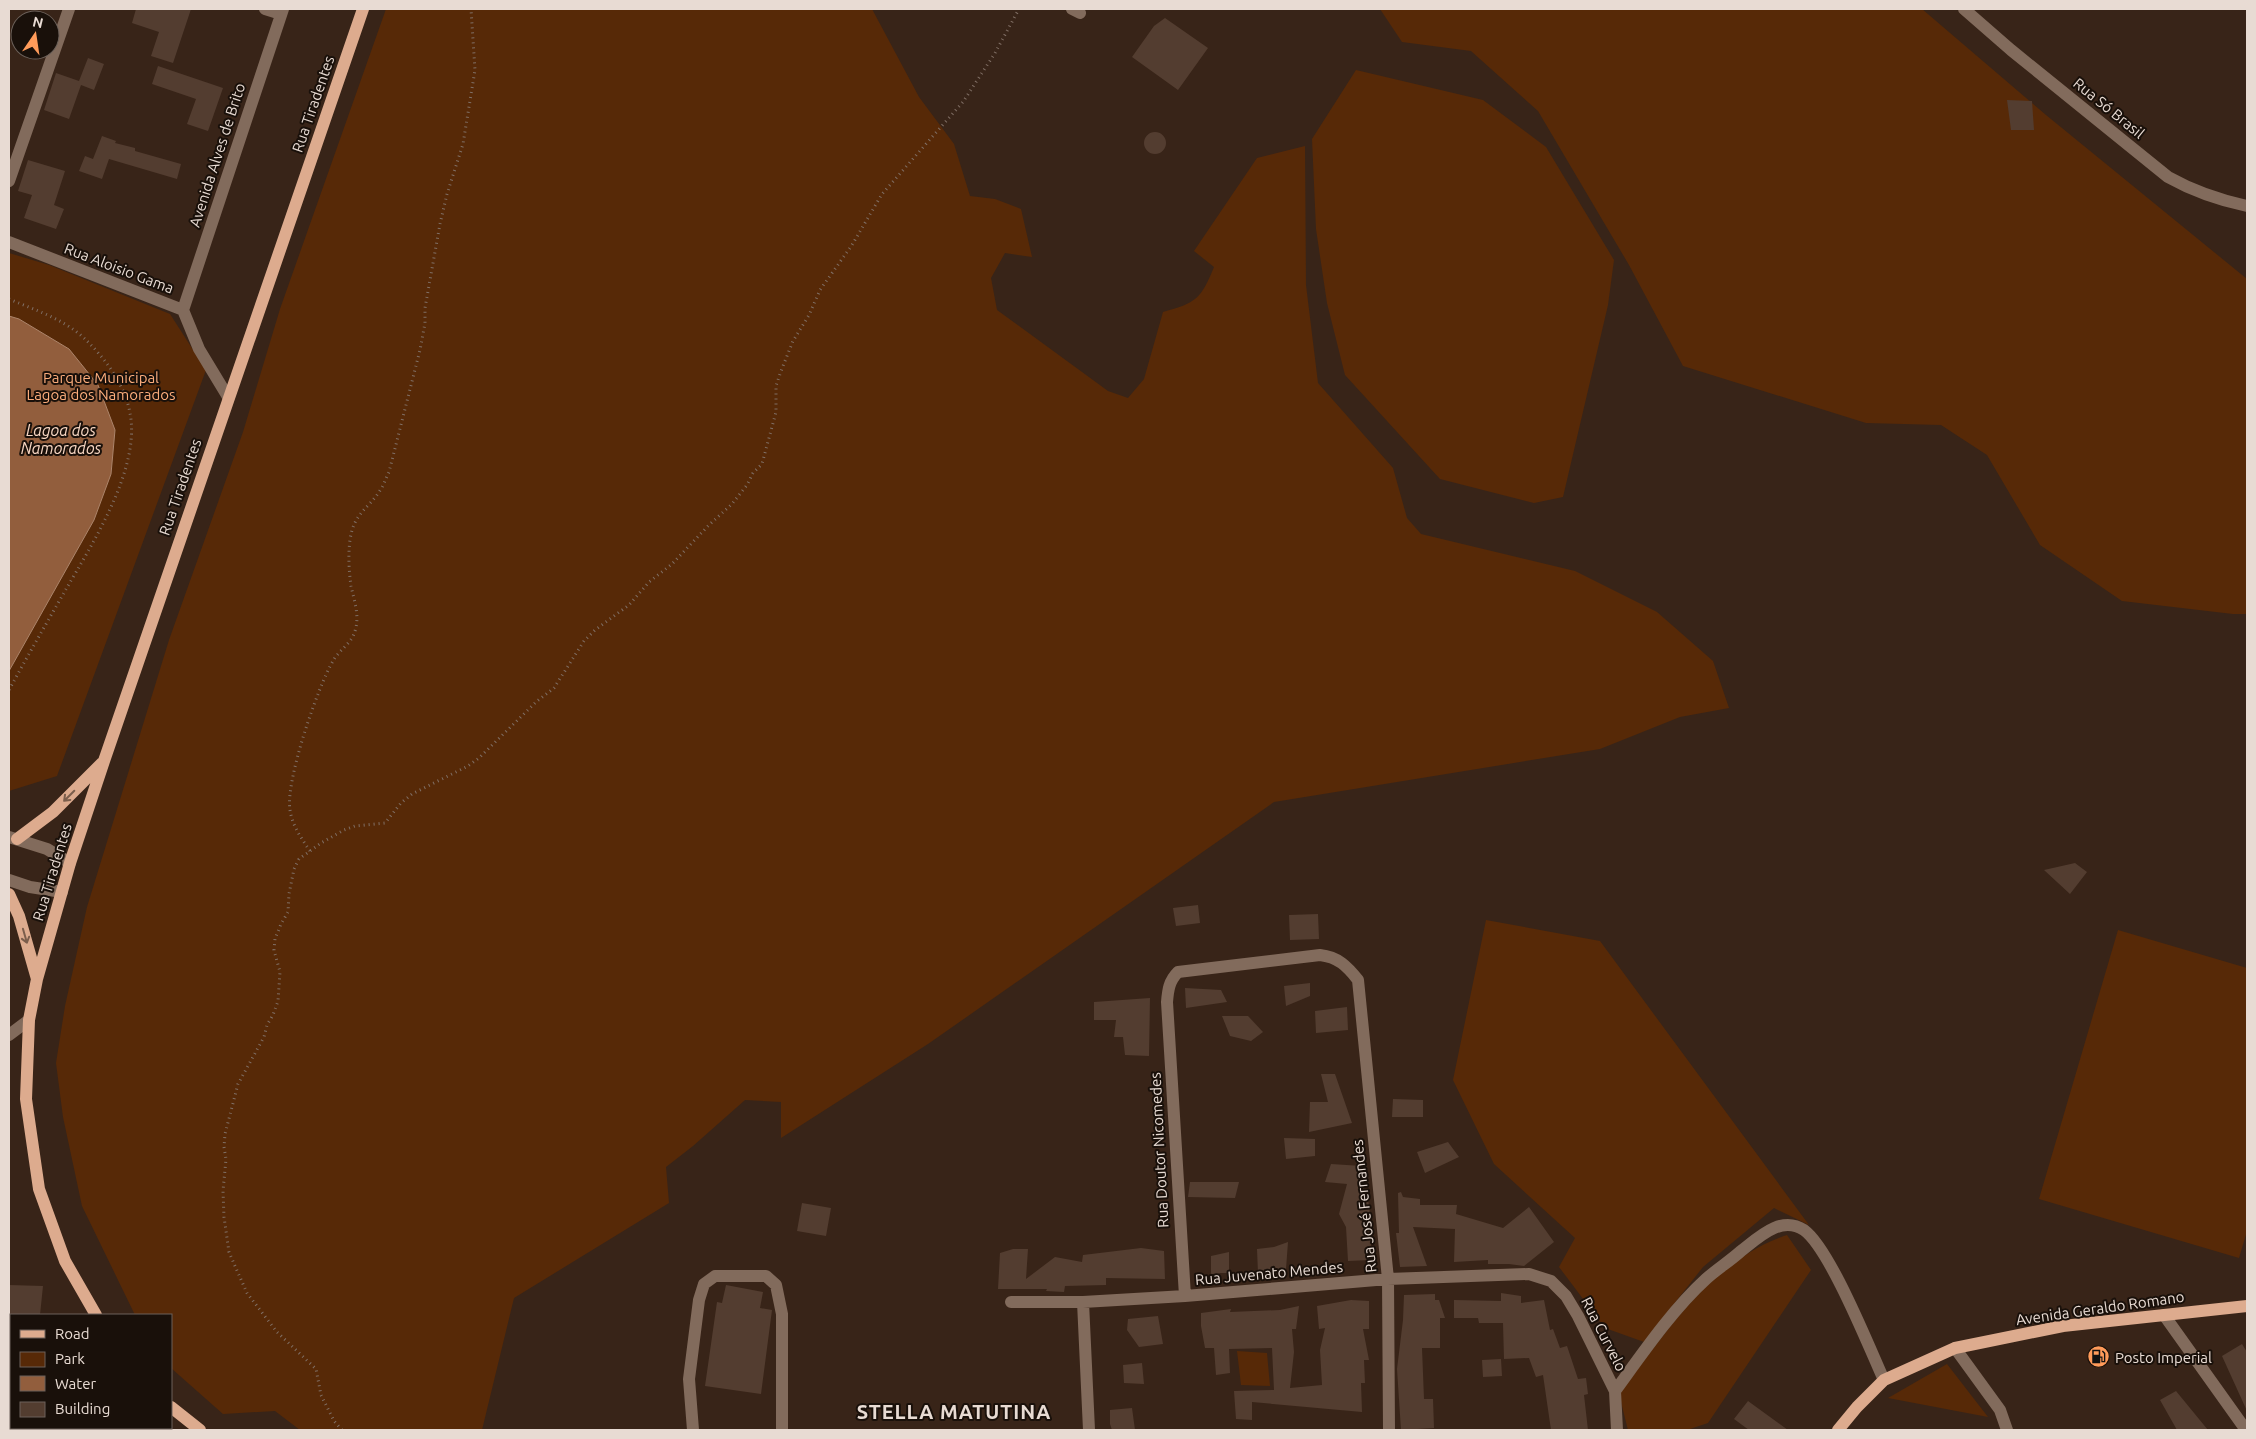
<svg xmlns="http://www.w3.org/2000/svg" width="2256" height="1439" font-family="Ubuntu,sans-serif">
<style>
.green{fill:#572907}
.water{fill:#925e3d;stroke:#ac846a}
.building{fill:#533d30}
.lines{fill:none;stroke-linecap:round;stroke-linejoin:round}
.path{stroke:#806f65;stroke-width:3;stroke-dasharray:1 4;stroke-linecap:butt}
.minor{stroke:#826b5c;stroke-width:12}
.major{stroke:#ddab8e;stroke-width:12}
.oneway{stroke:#7b5e4c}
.labels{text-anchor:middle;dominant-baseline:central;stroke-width:4;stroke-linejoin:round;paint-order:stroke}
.street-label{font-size:15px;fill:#e8dbd3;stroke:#19100a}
.park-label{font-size:15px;fill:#fcad7c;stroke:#19100a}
.poi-label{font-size:15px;fill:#e8dbd3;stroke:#19100a;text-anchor:start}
.water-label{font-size:16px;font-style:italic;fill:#f7d6c2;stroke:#19100a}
.district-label{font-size:20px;font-weight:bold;letter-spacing:1px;fill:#e8dbd3;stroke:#19100a}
</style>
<rect width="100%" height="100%" fill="#382418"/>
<path class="green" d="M386,9h486l47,88 35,47 16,52 25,3 26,10 11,48 -27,-4 -14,25 6,32 111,81 20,7 16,-19 19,-67c33,-9 38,-13 51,-45l-20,-16 63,-93 48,-12 1,139 12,98 75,85 14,50 14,16 154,37 82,41 56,49 16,47 -49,9 -80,32 -326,53 -346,242 -147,94v-36l-36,-2 -52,46 -27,21 3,36 -155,95 -32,132h-182l-25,-19 -52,3 -52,-46v-53h-36l-53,-109 -19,-89 -7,-54 9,-57 22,-99 82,-267 74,-208 37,-123z
M1380,9h542l124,106 201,164v335h-14l-111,-13 -82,-56 -53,-90 -46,-30 -75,-2 -183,-57 -54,-101 -91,-154 -67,-60 -69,-9z
M1356,70l127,30 63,47 68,113 -6,45 -45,192 -29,6 -94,-24 -95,-104 -18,-72 -11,-74 -4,-90z
M9,253l40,12 121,49 36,56 -149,406 -48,15z
M1486,920l114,21 209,284 -35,-17 -71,59 -59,75 -39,-14 -46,-61 16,-29 -81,-74 -41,-84z
M2118,930l129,38v263l-8,27 -200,-59z
M1787,1235l24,35 -103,153 -21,7h-59l-9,-36c47,-61 92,-134 168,-159z
M1237,1351l30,2 3,33 -29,-1z
M1947,1364l41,53 -100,-19z
M17,1428h141l3,2h-145z"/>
<path class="water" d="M9,316l10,3 50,30 29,36 17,45 -4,44 -17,46 -85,151z"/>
<path class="building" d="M136,9h55l-18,54 -22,-7 8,-24 -27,-9z
M1165,18l43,30 -30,42 -46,-33 22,-31z
M88,58l16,6 -10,26 -13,-5 -12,34 -25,-9 12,-37 23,8z
M158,66l65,22 -15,43 -21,-7 9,-25 -44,-15z
M2007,100l25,1 2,29h-23z
M1144 143a11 11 0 1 1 22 0a11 11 0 1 1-22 0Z
M102,136l14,5 -1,2 20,5v3l46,13 -4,15 -68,-20 -7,20 -23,-8 6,-15 8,3z
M28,160l37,11 -11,34 10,4 -8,20 -32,-11 8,-23 -14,-4z
M2075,863l12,9 -17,22 -26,-24z
M1198,905l2,18 -24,3 -3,-18z
M1318,914l1,25 -29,1 -1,-25z
M1310,983v13l-24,10 -2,-20z
M1185,988l36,2 6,12 -41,6z
M1150,998l-1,58 -24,-1 -2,-18h-9l2,-17h-22v-18z
M1347,1007l1,23 -32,3 -1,-22z
M1222,1016h26l15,16 -12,9 -21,-5z
M1321,1074h14l17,49 -43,9 1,-30h18z
M1393,1099l30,1v17h-31z
M1284,1138l31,1v17l-29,3z
M1448,1142l11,15 -34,16 -8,-21z
M1331,1164l31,2 2,33h4l3,21v40l-23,1 -2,-34 -7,-13 8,-30 -22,-2z
M1190,1182h49l-4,16 -47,-1z
M1401,1192l2,5 17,2v6h37l-1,9 47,14 26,-21 25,35 -30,24 -15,-2h-21v-4l-34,2 1,-33 -42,-2 14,39 -27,1 -4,-34h3l-1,-40z
M802,1203l29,5 -5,28 -29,-5z
M1288,1242l-2,27 -28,4 -1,-24 17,-2z
M1141,1248l23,3 1,28 -59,-1v7l-41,1 -1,6 -18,-1 1,-2h-49l2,-36 13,-4h15l-2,30 29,-22 27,5 1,-7z
M1229,1252v21h-9l-9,4v-21z
M9,1285l34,1 -3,29h-31z
M726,1285l37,7 -3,16 12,2 -11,84 -56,-8 12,-84 5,1z
M1501,1293l20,3v7l23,-3 6,30 3,-1 7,19 7,-2 11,33 8,-1 2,16 -4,1 4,35h-37l-8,-55 -7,2 -7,-19 -25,1 -1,-36h-24l-1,-5h-24v-18l47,1z
M1435,1294v6h4l6,18h-5v30h-18l2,51h9l1,29 -33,2 -4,-61 6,-49 1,-25z
M1351,1300l18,1v28h-6l6,31h-5l1,23h-4l1,29 -110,-10v18l-16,-1 -2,-28 40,-1 -2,-42 -43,1 1,24 -14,2 -2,-27h-9l-4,-22v-13l30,-4 -1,3 50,-2 19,-4 -3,23h-4l2,23 -4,36 32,-3 -2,-35 5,-22 -6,1 -2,-23z
M1158,1316l5,28 -24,3 -12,-17 1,-11z
M2242,1344l5,8v59l-25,-55z
M1501,1359l1,17 -19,1 -1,-17z
M1142,1363l2,21 -20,-1 -1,-18z
M2176,1391l32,39h-31l-17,-30z
M1748,1401l40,29h-39l-15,-11z
M1132,1408l3,22h-23l-2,-6v-14z"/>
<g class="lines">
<path class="path" d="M9,299c26,11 55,20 76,40 20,19 40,46 45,74 11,56 -38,131 -65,178 -19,33 -38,66 -56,99
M310,851c-9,-13 -18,-26 -20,-41 -5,-28 28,-124 43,-149 6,-11 19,-18 22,-30 5,-15 -1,-31 -4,-45 -2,-15 -3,-31 -1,-46 4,-28 18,-30 31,-51 3,-5 5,-11 8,-17l31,-122 5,-27v-15l15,-84 7,-30 16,-50 12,-74 -4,-61
M342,1430l-8,-9 -13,-26 -5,-26 -39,-37 -30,-39 -12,-27 -6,-14 -5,-35 -1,-26 3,-32 -2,-12 1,-13 13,-50 26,-47 3,-12 6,-10 5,-14 2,-29 -6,-22 1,-11 6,-15 7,-12 1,-18 5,-25 5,-10 22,-16 23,-13 11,-4 30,-3 16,-20 11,-9 56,-28 11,-8 57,-56 18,-14 30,-47 11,-11 34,-25 20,-23 23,-18 37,-39 23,-21 15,-19 6,-12 9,-9 14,-52v-26l5,-15 12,-30 16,-26 11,-25 32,-45 30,-51 81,-92 32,-49 24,-44"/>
<path class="minor" d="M265,9l16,5
M1072,9l8,4
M1964,9l47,41 157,127c25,14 51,23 79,29
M9,181l60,-172
M9,242l174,68 16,39 29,48
M183,310l100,-301
M9,837l38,12 23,14
M9,880l21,7 32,5
M9,1035l20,-15
M1185,1296l-18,-294c1,-12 2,-21 11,-30l142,-17c18,2 27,11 38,25l30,299 1,151
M1011,1302h72l102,-6 203,-17 141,-5 22,7 15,15 12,20 37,75 2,39
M1083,1302l6,128
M2164,1315l82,115
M1955,1348l45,62 7,20
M1615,1391c27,-37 57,-81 91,-112 11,-10 24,-18 35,-28 18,-14 40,-36 63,-21 26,19 65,117 80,150
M693,1430l-4,-51 10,-79 5,-16 11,-8h51l10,9 6,29v116"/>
<path class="major" d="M17,839l36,-27 49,-49
M9,894l10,22 18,63
M96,1315l-31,-54 -26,-72 -13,-90 3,-79 8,-41 33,-116 34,-102 259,-752
M171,1407l29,23
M1838,1430l19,-23 27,-27 71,-32 108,-22 184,-20"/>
</g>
<defs><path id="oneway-shaft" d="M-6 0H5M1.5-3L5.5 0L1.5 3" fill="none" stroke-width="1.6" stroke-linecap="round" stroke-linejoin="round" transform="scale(1.25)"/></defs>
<g class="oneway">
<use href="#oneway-shaft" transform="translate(69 796) rotate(135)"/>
<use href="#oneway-shaft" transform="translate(25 936) rotate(74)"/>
</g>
<defs>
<symbol id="fuel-disc" viewBox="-11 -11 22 22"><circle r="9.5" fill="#ff9b5a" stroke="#19100a"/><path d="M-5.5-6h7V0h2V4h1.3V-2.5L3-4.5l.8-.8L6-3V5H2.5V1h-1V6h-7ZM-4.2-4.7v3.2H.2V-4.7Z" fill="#111"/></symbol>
</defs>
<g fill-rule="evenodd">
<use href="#fuel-disc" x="2086" y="1344" width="25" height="25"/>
</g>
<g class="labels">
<g class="street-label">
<text transform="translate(313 104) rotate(-71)">Rua Tiradentes</text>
<text transform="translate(2109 108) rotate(39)">Rua Só Brasil</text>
<text transform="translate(217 155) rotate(-72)">Avenida Alves de Brito</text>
<text transform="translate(119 268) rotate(21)">Rua Aloisio Gama</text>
<text transform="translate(180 487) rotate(-71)">Rua Tiradentes</text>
<text transform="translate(52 872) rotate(-73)">Rua Tiradentes</text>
<text transform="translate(1159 1150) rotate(-93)">Rua Doutor Nicomedes</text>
<text transform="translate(1364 1206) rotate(-96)">Rua José Fernandes</text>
<text transform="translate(1269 1273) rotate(-5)">Rua Juvenato Mendes</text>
<text transform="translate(2100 1308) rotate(-8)">Avenida Geraldo Romano</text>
<text transform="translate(1604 1334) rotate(63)">Rua Curvelo</text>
</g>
<g class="park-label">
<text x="101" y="377">Parque Municipal<tspan x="101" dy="17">Lagoa dos Namorados</tspan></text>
</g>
<g class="poi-label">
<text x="2115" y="1357">Posto Imperial</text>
</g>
<g class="water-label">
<text x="61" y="430">Lagoa dos<tspan x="61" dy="18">Namorados</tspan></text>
</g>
<g class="district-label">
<text x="954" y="1411">STELLA MATUTINA</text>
</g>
</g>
<rect width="2256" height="1439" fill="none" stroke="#e8dbd3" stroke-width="20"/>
<rect x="10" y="1314" width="162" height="115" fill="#19100a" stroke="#6c615a"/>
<rect x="20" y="1330" width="25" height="8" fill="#ddab8e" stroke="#6c615a"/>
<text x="55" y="1339" font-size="15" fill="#e8dbd3">Road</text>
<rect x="20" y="1352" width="25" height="15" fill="#572907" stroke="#6c615a"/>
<text x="55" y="1364" font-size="15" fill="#e8dbd3">Park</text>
<rect x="20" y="1376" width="25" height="15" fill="#925e3d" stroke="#6c615a"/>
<text x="55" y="1389" font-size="15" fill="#e8dbd3">Water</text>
<rect x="20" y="1402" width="25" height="15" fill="#533d30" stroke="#6c615a"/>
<text x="55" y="1414" font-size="15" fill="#e8dbd3">Building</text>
<g transform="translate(35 35) rotate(13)"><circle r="24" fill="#19100a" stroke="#6c615a"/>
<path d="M0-4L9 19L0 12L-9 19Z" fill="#ff9b5a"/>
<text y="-8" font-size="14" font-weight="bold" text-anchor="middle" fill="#e8dbd3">N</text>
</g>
</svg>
